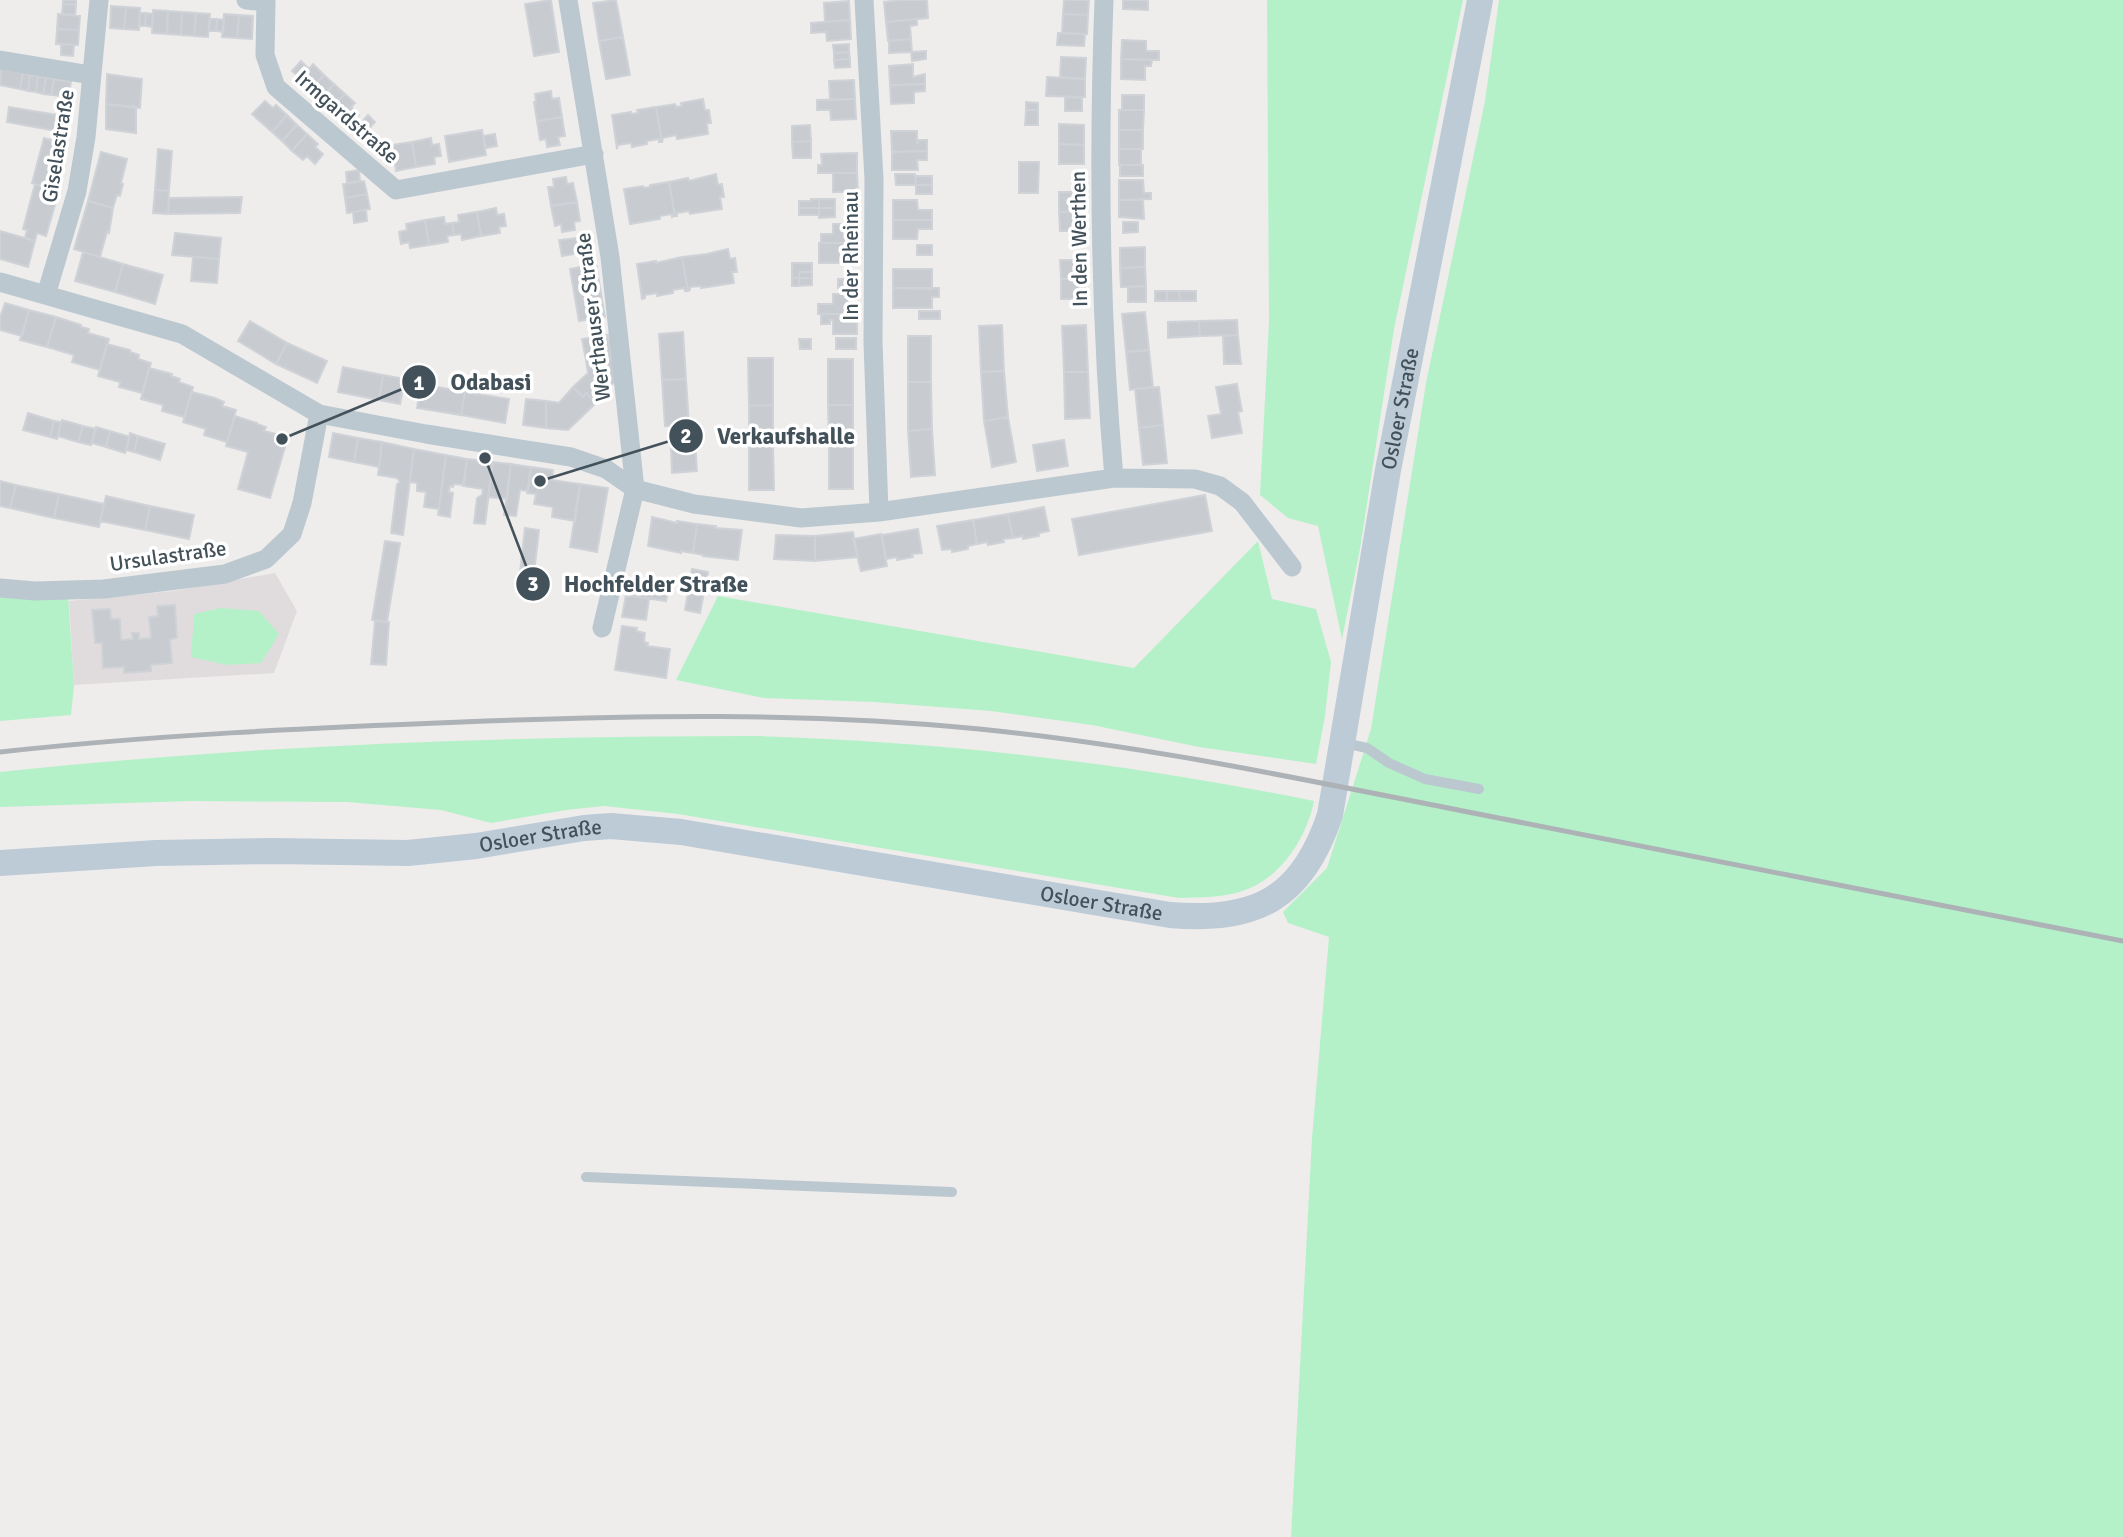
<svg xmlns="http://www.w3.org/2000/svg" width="2123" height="1537" font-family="Signika,sans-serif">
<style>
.education{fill:#e0dcde}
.green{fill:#b5f1c8}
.building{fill:#c8ccd1;stroke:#cfd3d8;stroke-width:2}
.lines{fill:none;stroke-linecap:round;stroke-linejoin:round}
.service{stroke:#bbc8d0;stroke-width:10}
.minor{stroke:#bbc8d0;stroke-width:19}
.secondary{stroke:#bdcbd7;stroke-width:26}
.rail{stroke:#adb2b7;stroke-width:5}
.labels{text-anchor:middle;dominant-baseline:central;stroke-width:7;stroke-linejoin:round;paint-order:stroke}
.street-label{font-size:21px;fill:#43515a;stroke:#fff}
.leader{fill:none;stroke:#43515a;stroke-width:2.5}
.callout-dot{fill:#43515a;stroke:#fff;stroke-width:2.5}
.mark-label{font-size:21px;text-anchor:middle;font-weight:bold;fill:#fff}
.callout-label{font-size:23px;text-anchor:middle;font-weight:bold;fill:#43515a;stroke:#fff;stroke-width:7;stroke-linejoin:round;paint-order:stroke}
</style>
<rect width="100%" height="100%" fill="#efecec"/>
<path class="education" d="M275,573l22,38 -23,62 -200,12 -5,-84 104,-10z"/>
<path class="green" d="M1267,0h196l-69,329 -34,220 -18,90 -24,-113 -30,-8 -28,-23 9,-174z
M1499,0h624v1537h-832l21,-399 17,-201 -41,-14 -5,-11 44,-44 44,-139 55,-346 59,-282z
M1258,541l14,58 44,10 15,53 -6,54 -9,48 -117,-17 -107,-22 -101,-14 -117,-9 -110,-4 -88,-18 42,-84 416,72z
M0,590l68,5 6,90 -3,30 -71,6z
M221,608l38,3 20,23 -18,29 -34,2 -36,-8 3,-43z
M757,736c190,6 370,27 557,65 -8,39 -35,80 -75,91 -19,6 -40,5 -60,6l-501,-84 -74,-8 -38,4 -75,13 -50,-13 -94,-8 -156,-1 -191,6v-35c251,-27 504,-36 757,-36z"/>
<path class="building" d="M63,0h13v5l-13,-1z
M551,0l8,52 -25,4 -9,-52z
M616,0l7,37 -24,4 -6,-38z
M901,0h26l1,18 -42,4 -2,-20z
M1064,0h25l-1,15 -25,-1z
M1123,0h25v10l-25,-1z
M849,1l1,19 -25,2 -1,-19z
M63,4l13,1 -1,10 -13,-1z
M111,6l15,1 -2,22 -14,-1z
M126,7l14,1 -1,22 -15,-1z
M153,10l15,1 -1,23 -15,-1z
M168,11l14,1 -1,23 -14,-1z
M182,12l14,1 -2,23 -13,-1z
M140,13h6l-1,13h-6z
M146,13l7,1 -1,13 -7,-1z
M196,13l14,1 -2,23 -14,-1z
M58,14l22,2 -1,14 -22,-1z
M224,14l15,1 -2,23 -15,-1z
M1063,14l25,1 -1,19 -25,-1z
M239,15l14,1 -1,23 -15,-1z
M210,19h7l-1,12h-7z
M217,19l7,1 -1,12 -7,-1z
M917,19v6l-7,1 1,13 -23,2 -2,-19z
M850,20l1,19 -24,2 -1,-9 -15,1v-10z
M57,29l22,1 -1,15 -22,-1z
M1058,33l27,1 -1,12 -27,-1z
M623,37l7,38 -24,4 -7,-38z
M911,39l1,13 -23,1v-12z
M1122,40l24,1v10h13v9l-38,-1z
M61,44l13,1 -1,11 -12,-1z
M849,44v8l-15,1 -1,-8z
M926,51v8l-14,2 -1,-9z
M849,52l1,7 -16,1v-7z
M1061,57l25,1 -1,21 -25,-2z
M850,59v8l-15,1 -1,-8z
M1121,59l31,1 -1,6h-6v14l-24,-1z
M301,61l8,8 4,-5 11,11 -15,16 -11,-10 2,-3 -8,-7z
M913,64v13l12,-3v10l-35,1 -1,-19z
M1,69l22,4 -3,16 -20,-4z
M23,73l7,2 -2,16 -8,-2z
M107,74l35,5 -2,29 -34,-4z
M30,75l8,1 -2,16 -8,-1z
M324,75l10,9 -15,17 -10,-10z
M38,76l8,1 -3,17 -7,-2z
M46,77l8,2 -3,16 -8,-1z
M1047,77l38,2v18l-39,-1z
M54,79l17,3 -3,15 -17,-2z
M854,80l1,19 -25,1 -1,-19z
M334,84l11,10 -15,16 -11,-9z
M925,84v7l-11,1v11l-23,1 -1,-19z
M551,91l1,8 7,-1 3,19 -25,4 -3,-19h2l-1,-8z
M345,94l10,9 -4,4 8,8 -8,9 -8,-8 -3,3 -10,-9z
M1122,95h22v15h-22z
M1065,97l17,1v13h-17z
M703,99l2,11h4l2,13h-4l1,11 -31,5 -1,-4 -13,3 -1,4 -6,-35 19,-3 1,3 6,-1 -1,-3z
M855,99l1,20 -25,1 -1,-10h-13v-10z
M265,101l8,7 3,-3 11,10 -15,17 -20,-18z
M1026,102l12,1v7h-12z
M106,104l30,3v26l-30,-4z
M9,107l55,9 -2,16 -55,-10z
M656,107l6,35h-3v-3l-12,2v3l-15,3 -1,-4 -13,2 -1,4 -5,-34 19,-3v2l7,-1 -1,-3z
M1026,110h12v15h-13z
M1119,110h25l-1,20h-24z
M287,115l10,10 -15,16 -10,-9z
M368,115l7,7 -12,13 -7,-6z
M562,117l3,19 -7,1 2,8 -13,2 -1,-8 -6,1 -3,-19z
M1059,124l25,1v20l-25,-1z
M297,125l10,9 -15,17 -10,-10z
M810,125l1,16 -19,1v-16z
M482,130l4,25 -37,7 -4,-26z
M1119,130h24v19h-24z
M891,131h26v13l2,-4h8v11l-35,1z
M307,134l11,10 -3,3 8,7 -8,10 -8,-8 -4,4 -11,-9z
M495,134l2,12 -11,2 -3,-12z
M44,138l24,7 -13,45 -23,-7z
M431,138l1,7 7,-1 2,12 -7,1 1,7 -19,3 -4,-25z
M811,141v17h-18l-1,-16z
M412,142l4,25 -20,4 -1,-8 -8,2 -2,-12 8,-1 -1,-7z
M1059,144l25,1v19h-25z
M158,149l14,2 -3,40 -14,-1z
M1119,149h22v16h-22z
M927,151v9h-10l1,10h-26v-18z
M101,152l26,7 -6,24 2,1 -3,12 -3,-1 -4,13 -25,-7z
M857,153v20h-39v-8h4l-1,-11z
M1019,162h20l-1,31h-19z
M1120,165h23v11h-23z
M359,170l1,11 -13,2 -1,-11z
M833,173h24l1,19h-25z
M716,174l2,11 4,-1 2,13h-4l2,12 -32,5 -1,-3 -12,2v3h-2l-6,-34 19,-4 1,3z
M895,174h20l1,11h-20z
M915,176h17v9h-16z
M566,177l1,7 6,-1 4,19 -26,4 -3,-19h6l-1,-8z
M1119,180h24l1,13h7v6l-32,1z
M364,181l3,13 -22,4 -2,-14z
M669,182l6,34 -3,1v-3l-12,2v3l-30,5 -6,-35 19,-3 1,2 6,-1v-2z
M35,184l24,7 -13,45 -9,-3 -2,8 -10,-3 2,-8 -4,-1z
M916,185h16v9h-16z
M155,190l14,1 -1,23 -15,-1z
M1059,192h25v19l-25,1z
M367,194l3,15 -23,4 -2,-15z
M242,197l-2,16 -72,1 1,-16z
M811,199h8v9h-20v-7h12z
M819,199h16v9h-16z
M893,200h24l1,10h14v10h-39z
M1119,200h24l1,19 -25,-2z
M88,201l25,7 -4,25 -2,-1 -7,25 -26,-8z
M577,202l3,19 -6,1 1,8 -13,2 -1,-8 -6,2 -4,-20z
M496,208l1,7 7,-1 2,12 -7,1 1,6 -19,3 -4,-24z
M799,208h20v7h-20z
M819,208h16v9l-16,1z
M366,210l1,11 -13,2 -1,-11z
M1084,211v20h-24l-1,-19z
M477,212l4,24 -19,4 -1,-6 -7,1 -2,-12 7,-1 -1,-7z
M444,217l1,7 7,-1 2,12 -7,1 1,6 -19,3 -4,-25z
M425,220l4,25 -19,3 -1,-6 -8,2 -2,-12 8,-2 -1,-6z
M893,220h39v9h-14l-1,10h-24z
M1123,222h15v10l-15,1z
M833,224h25v19h-37v-9h12z
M0,231l35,10 -7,26 -28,-8z
M175,233l46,5 -2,21 -47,-4z
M576,238l3,15 -17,3 -3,-16z
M819,243h39v20h-39z
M917,245h15v10h-15z
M1145,247v20l-25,1v-20z
M728,249l2,10 5,-1 2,14h-5l2,11 -33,5v-2l-11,1v3l-2,1 -6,-34 25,-3z
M83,252l40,12 -8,28 -40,-11z
M193,257l26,2 -2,24 -26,-2z
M682,257l6,34h-3l-1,-3 -11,2v3l-16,3v-3l-12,2v3l-3,1 -5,-35 19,-3v2z
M1060,260h25v19h-24z
M792,263h20v9h-13v6h-7z
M123,264l40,11 -8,29 -40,-12z
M596,264l9,53 -26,4 -9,-52z
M1145,267l1,19 -25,1 -1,-19z
M893,269h39v20l-39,-1z
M799,272h13v6h-13z
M792,278h7v8h-7z
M799,278h13v7l-13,1z
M838,279h20v15h-3v-6h-17z
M1061,279h24l1,20h-25z
M1146,286v16h-18v-15z
M893,288h46v9h-7v11h-39z
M1155,291h12v10h-12z
M1167,291h12l1,10h-13z
M1179,291h17v10h-16z
M833,294h25l-1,20h-39v-10h15z
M5,303l24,7 -7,26 -22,-6v-12z
M29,310l27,7 -9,30 -27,-7z
M919,311h21v8h-21z
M1145,312l4,38 -23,2 -4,-38z
M821,314h36v20h-24v-14h-3v4h-9z
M56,317l25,8v2l8,2 -1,4 21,6 -9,31 -28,-8 2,-7 -27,-8z
M1237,320l1,15 -38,1 -1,-15z
M250,321l37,22 -11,21 -38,-23z
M1199,321l1,15 -32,2v-16z
M1002,325l2,46 -23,1 -2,-46z
M1086,325l2,47h-24l-2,-46z
M683,332l3,47 -24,1 -3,-46z
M608,335l4,23 -26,2 -4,-21z
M1238,335l3,29h-17l-1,-28z
M908,336h23v46h-23z
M836,338h20v11h-20z
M799,339h12v10h-11z
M287,343l40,18 -10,22 -41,-19z
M107,344l23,6v2l9,3 -1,4 13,4 -9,30 -23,-6 1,-5 -22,-6z
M1149,350l4,37 -23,3 -4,-38z
M597,358l3,3 12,-3 4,22 -20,23 -10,-10 -3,4 -10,-10 15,-14 -2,-13z
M748,358h25v47l-24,1z
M828,359h25v46h-25z
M343,367l40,8 -4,25 -41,-8z
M149,368l23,6 -1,2 9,3 -1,3 14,5 -9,30 -22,-6 1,-6 -22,-6z
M1004,371l4,46 -24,4 -3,-49z
M1064,372h24l2,46 -25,1z
M383,375l22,4 -5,25 -21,-4z
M686,379l3,46 -24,1 -3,-46z
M908,382h23l1,47 -24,2z
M421,384l44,8 -4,23 -44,-7z
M1237,384l5,27 -4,1 4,21 -30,5 -4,-22 13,-2 -5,-27z
M573,387l10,10 3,-4 10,10 -28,27 -22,-2v-27l13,2z
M1159,387l4,38 -24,3 -4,-39z
M192,392l23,6 9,4 -2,4 14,4 -9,32 -23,-7 2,-6 -23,-7z
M465,392l44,7 -4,24 -44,-8z
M526,399l20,2v27l-23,-3z
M773,405v39h-24v-38z
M828,405h25v37l-24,1z
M28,413l26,8 -4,16 -27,-7z
M235,416l22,7v1l9,3 -2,4 24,6 -18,61 -32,-9 10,-37 -22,-6z
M1008,417l8,45 -24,5 -8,-46z
M62,420l21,6 -5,16 -20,-6 -1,3z
M54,421l7,1 -4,17 -7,-2z
M694,425l3,46 -25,2 -2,-47z
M1163,425l4,38 -24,2 -4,-37z
M83,426l13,3 -5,16 -13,-3z
M96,427l14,4 -4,16 -14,-4 -1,2z
M932,429l3,46 -24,2 -3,-46z
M110,431l20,6 -5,16 -19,-6z
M130,433l8,3 -4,16 -8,-2z
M333,433l25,5 -4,24 -25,-5z
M138,436l27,8 -5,16 -26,-8z
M358,438l24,4 -3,25 -25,-5z
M1064,440l4,26 -31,5 -4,-26z
M382,442l32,7 -11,86 -12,-2 6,-49 3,-2 -3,-4 -19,-3z
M853,442v47h-24v-46z
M749,444h24l1,46h-25z
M414,449l32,6 -7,54 -15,-2 2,-15 -9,-1v-8l-7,-1z
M446,455l21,4 -3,26 -10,-1 -1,3 -3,-1 -1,6 4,1 -3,24 -12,-2z
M467,459l26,3 -8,62 -11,-1 3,-25 5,-3 1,-6 -20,-3z
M493,462l18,2 -4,35 -19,-2z
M511,464l20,3 -3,24 -8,-1 -4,26 -12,-1z
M531,467l22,3 -1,10 28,4 -5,37 -23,-4 1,-10 -19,-3 2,-10 -9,-1z
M0,481l16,4 -6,23 -10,-2z
M580,484l28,4 -11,64 -27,-5z
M16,485l43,9 -5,24 -44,-10z
M59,494l45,10 -5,23 -45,-9z
M1205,495l7,36 -133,24 -7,-36z
M106,496l44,10 -5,24 -45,-9z
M150,506l44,9 -5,24 -44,-9z
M1044,507l5,24 -10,2v3l-16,3v-3l-10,2 -5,-24z
M1008,514l5,24 -10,1 1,3 -16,3 -1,-3 -10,2 -4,-24z
M652,517l25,6v-2l20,3 -4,29 -12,-2v2l-33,-7z
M973,520l4,24 -9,2v3l-16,3v-3l-10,1 -5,-24z
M697,524l19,2 -1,2 27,2 -4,30 -35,-4v-1l-10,-2z
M525,528l14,2 -5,43 -14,-1z
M918,529l4,24 -10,1 1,3 -16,3v-3l-11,2 -4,-24z
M853,532l5,25 -43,4v-25z
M881,534l6,32 -26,5 -8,-32z
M776,535l39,1v25l-41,-2z
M385,541l15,2 -13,79 -15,-2z
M692,569l16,3 -8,41 -15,-3z
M628,580l41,6 -3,15 -40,-6z
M626,595l23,4 -3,21 -24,-3z
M175,605l2,33 -7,1 2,24 -21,2v6l-27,2v-6l-21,1 -1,-25h-7l-3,-33 18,-1 1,10h9l1,21 12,-1 -1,-6h7v6l12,-1 -2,-21 9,-1 -1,-10z
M375,621l14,1 -3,43 -15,-1z
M622,626l15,2 -1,3 9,2 -1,9 4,1 -1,3 23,3 -4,29 -51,-8z"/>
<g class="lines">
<path class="service" d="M1344,743l23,5 22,15 36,16 54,10
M586,1177l366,15"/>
<path class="minor" d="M246,0l20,2
M266,0l-1,55 11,32 120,103 198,-36
M568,0l42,257 25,232 -33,139
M864,0l10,179 -1,163 6,170
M1104,0c-6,160 -4,319 10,478
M0,60l91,15
M0,282l182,52 137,80 107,20 145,23 35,12 29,20 59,15 107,14 78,-6 235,-34 81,1 25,7 22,16 50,65
M46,295l31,-104 9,-54 13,-137
M0,588l35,3 69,-2 121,-15 41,-15 26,-25 10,-31 17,-89"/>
<path class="secondary" id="s1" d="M0,863l156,-10 116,-2 136,2 68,-7 108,-18 27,-2 70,6 489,83c86,7 132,-16 160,-100l58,-345 92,-470"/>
<path class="rail" d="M0,752c154,-17 308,-24 462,-30 173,-7 345,-10 517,7 165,16 326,51 489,83 218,43 437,86 655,129"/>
</g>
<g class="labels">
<g class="street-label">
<text transform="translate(347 117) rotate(41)">Irmgardstraße</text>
<text transform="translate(58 146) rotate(-81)">Giselastraße</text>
<text transform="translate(1079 239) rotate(-91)">In den Werthen</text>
<text transform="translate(851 256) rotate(-90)">In der Rheinau</text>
<text transform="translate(593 317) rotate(-97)">Werthauser Straße</text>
<text stroke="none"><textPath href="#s1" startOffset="1801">Osloer Straße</textPath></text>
<text transform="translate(168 556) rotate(-8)">Ursulastraße</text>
<text stroke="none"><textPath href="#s1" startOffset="542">Osloer Straße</textPath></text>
<text stroke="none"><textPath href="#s1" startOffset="1110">Osloer Straße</textPath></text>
</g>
</g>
<path class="leader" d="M282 439L419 382M540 481L686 436M485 458L533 584"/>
<g class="callout-dot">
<circle cx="282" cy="439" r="7"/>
<circle cx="540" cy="481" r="7"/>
<circle cx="485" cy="458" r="7"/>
<circle cx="419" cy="382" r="18"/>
<circle cx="686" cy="436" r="18"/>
<circle cx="533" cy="584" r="18"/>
</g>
<g class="mark-label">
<text x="419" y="390">1</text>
<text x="686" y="443">2</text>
<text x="533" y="591">3</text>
</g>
<g class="callout-label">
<text x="491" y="390">Odabasi</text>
<text x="786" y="444">Verkaufshalle</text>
<text x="656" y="592">Hochfelder Straße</text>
</g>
</svg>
